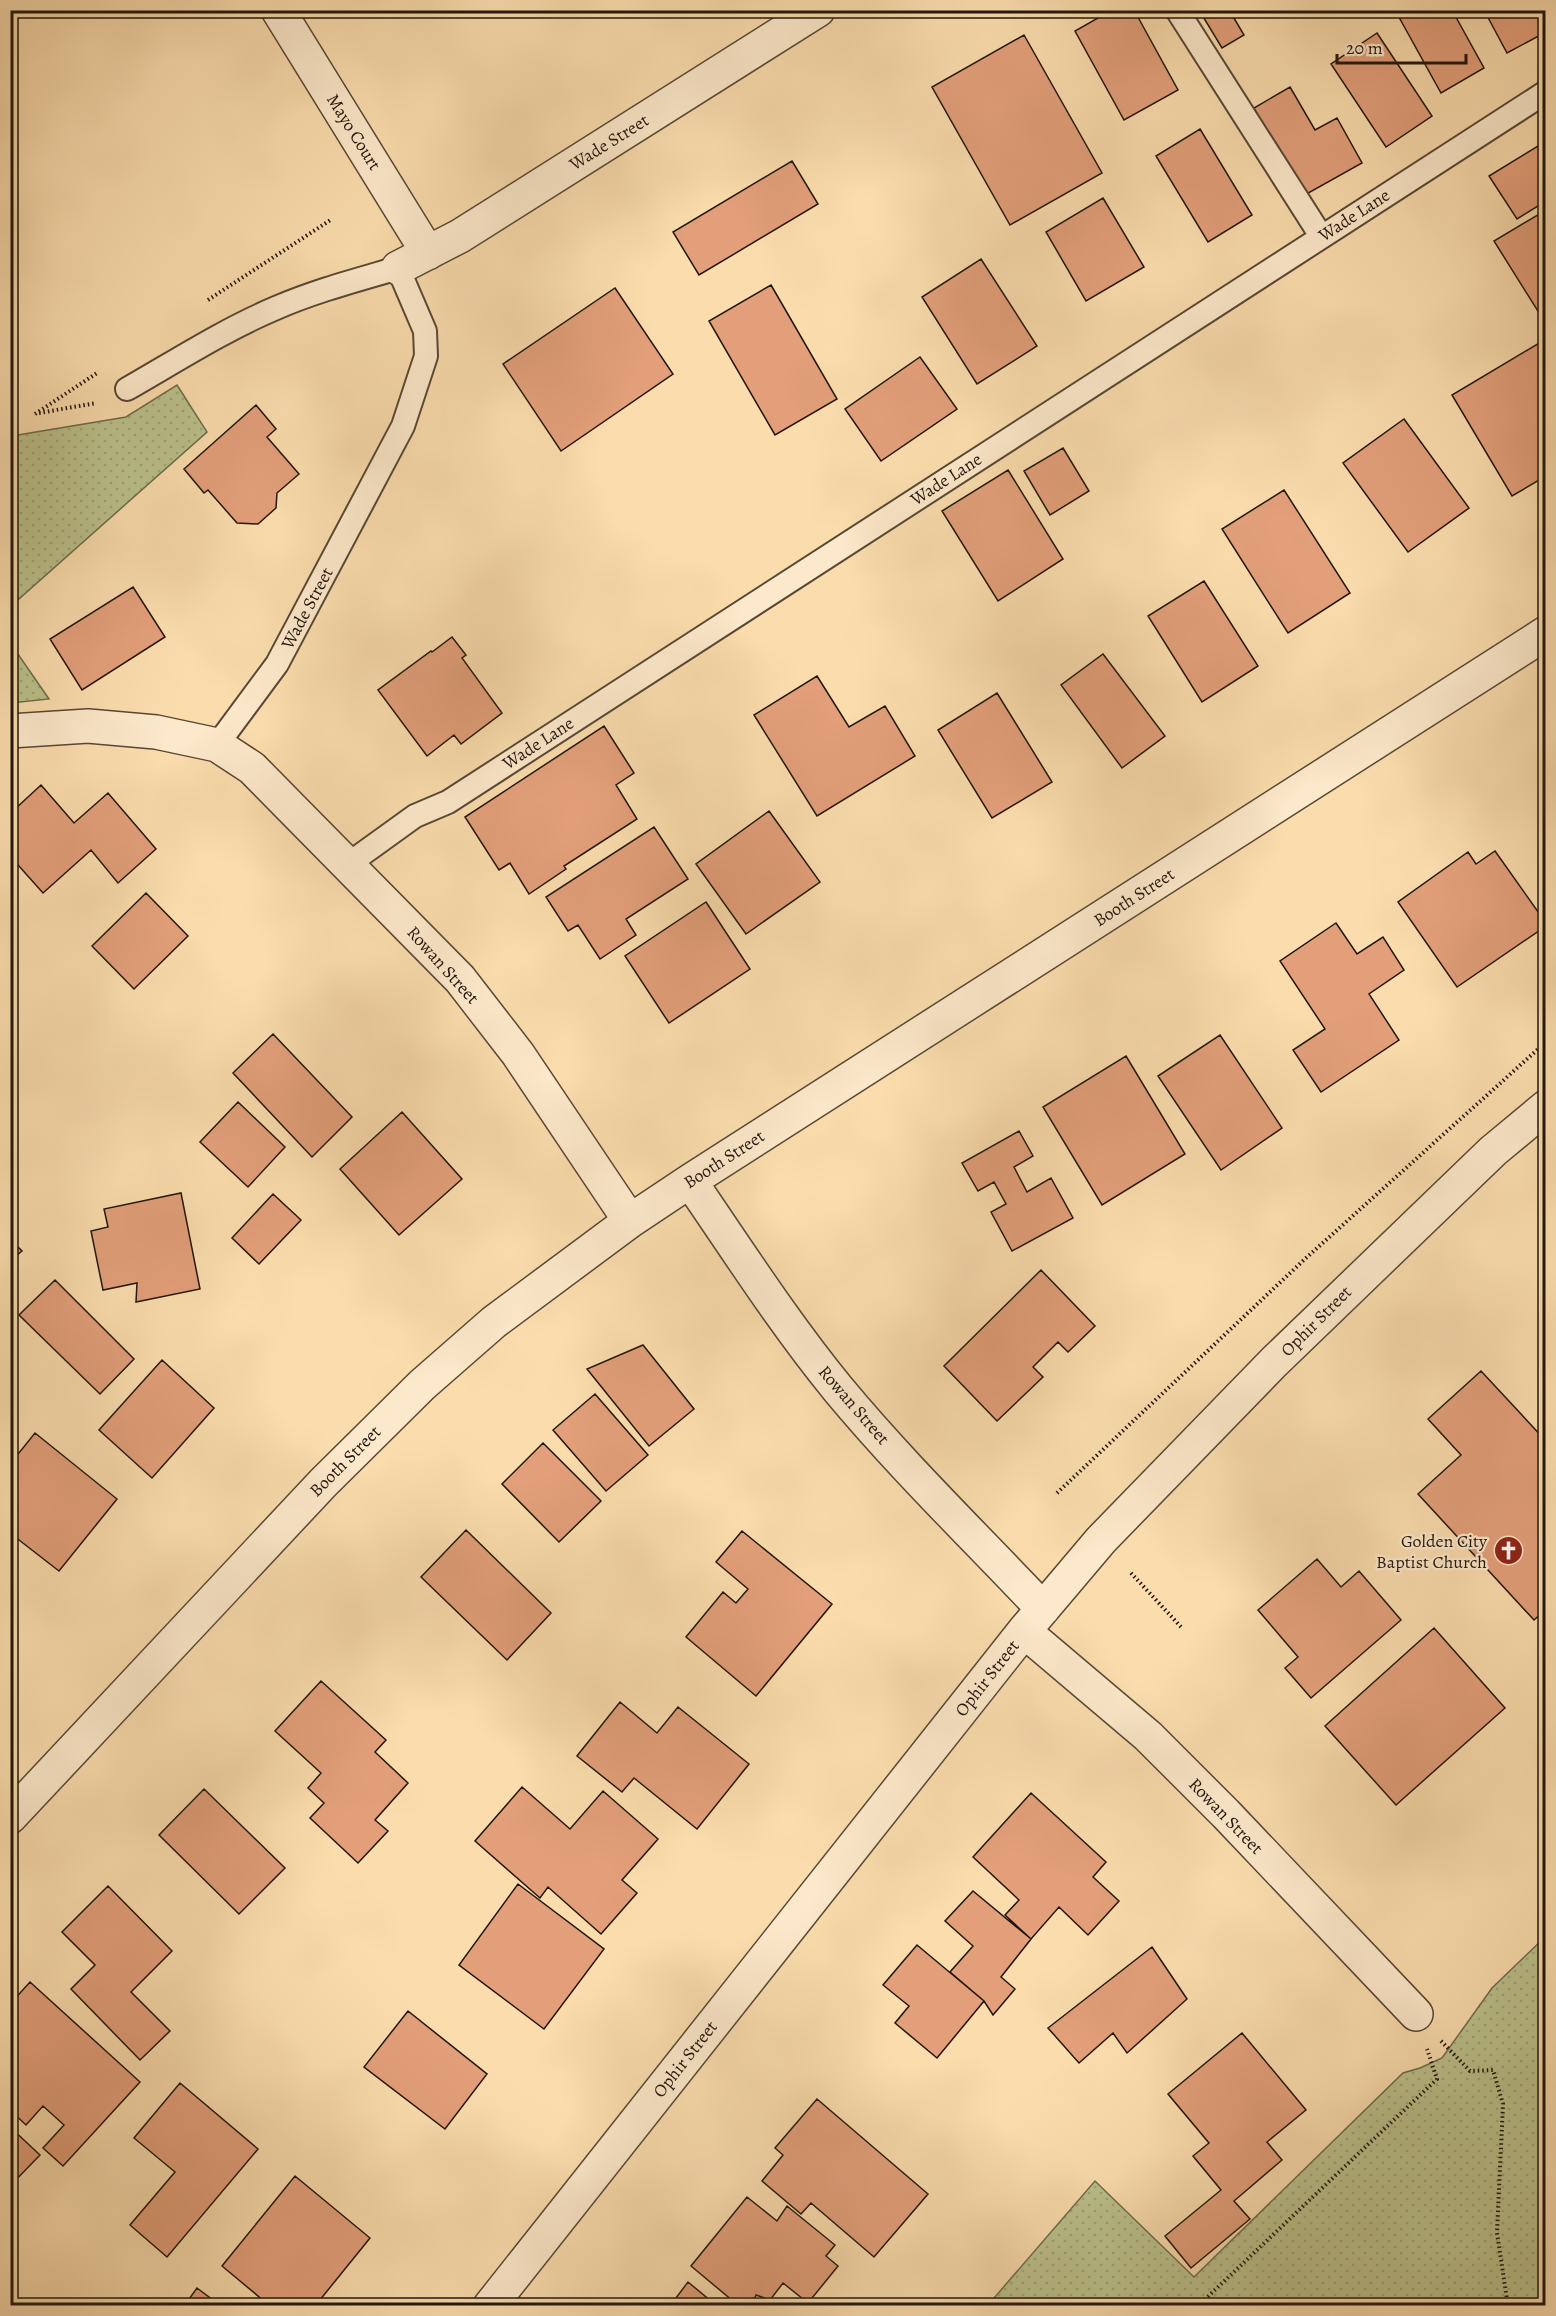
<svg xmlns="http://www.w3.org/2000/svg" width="1556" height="2316" font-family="Alegreya,serif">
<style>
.green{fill:url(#green-dots);stroke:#6e6c4c;stroke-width:1.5}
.building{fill:#e29f7a;stroke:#21160d;stroke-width:1.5}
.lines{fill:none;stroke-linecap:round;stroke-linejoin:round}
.service-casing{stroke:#574835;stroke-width:26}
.minor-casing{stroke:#574835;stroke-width:36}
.path{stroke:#21160d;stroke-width:4;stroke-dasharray:1.5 3;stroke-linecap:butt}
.service{stroke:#fce8ca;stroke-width:22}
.minor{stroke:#fce8ca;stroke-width:33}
.labels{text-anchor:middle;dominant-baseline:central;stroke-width:4.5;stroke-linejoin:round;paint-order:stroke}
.street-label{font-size:18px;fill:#21160d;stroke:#fce8ca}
.poi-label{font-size:18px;fill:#21160d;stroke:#fce8ca;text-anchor:end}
</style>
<defs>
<pattern id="green-dots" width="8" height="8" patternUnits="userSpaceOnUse" patternTransform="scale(1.5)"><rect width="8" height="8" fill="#bbc18c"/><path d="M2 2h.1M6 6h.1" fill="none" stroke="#a0a578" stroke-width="1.8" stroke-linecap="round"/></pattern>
</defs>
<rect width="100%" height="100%" fill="#fadcad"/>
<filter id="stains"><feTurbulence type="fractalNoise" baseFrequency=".00333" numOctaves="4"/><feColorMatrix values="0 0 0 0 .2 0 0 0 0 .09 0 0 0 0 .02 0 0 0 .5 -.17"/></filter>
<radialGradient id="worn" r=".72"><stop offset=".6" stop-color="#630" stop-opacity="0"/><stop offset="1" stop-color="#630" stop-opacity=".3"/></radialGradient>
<path class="green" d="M177,385l30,47 -196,174v-164l7,-7 108,-18z
M10,644h1l38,55 -38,4z
M1545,1937v368h-557l107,-124 99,96 209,-204 17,-5 22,-10 50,-70z"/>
<path class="building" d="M1112,10h22l44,80 -54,30 -49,-89z
M1199,10h35l-3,3 13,22 -22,13z
M1395,10h57l32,58 -43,25z
M1484,10h62v22l-39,21z
M1377,33l55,83 -46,31 -55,-83z
M1024,35l78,138 -92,52 -78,-138z
M1290,87l25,43 22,-12 25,45 -59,33 -49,-88z
M1200,129l52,86 -44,27 -52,-86z
M1546,141v60l-29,18 -28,-43z
M792,161l26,43 -119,71 -26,-43z
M1103,198l41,69 -58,34 -40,-69z
M1546,210v114l-52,-83z
M981,259l56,87 -60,38 -55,-87z
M771,285l66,114 -62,36 -66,-114z
M615,288l58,86 -112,77 -58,-87z
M1541,342l5,7v127l-34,20 -60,-101z
M920,357l37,52 -76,52 -36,-52z
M256,405l20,24 -9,8 32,37 -22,19 -1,15 -18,16 -21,-1 -29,-33 -4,3 -20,-24z
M1404,419l65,89 -61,44 -65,-89z
M1063,448l26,43 -39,24 -26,-44z
M1008,470l55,89 -65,42 -56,-90z
M1284,490l66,103 -62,40 -66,-104z
M1204,581l54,85 -56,36 -54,-86z
M133,587l32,50 -83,53 -32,-51z
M452,637l14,18 -4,3 40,55 -41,31 -7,-9 -27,21 -49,-66 53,-39 1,1z
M1103,654l62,82 -43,32 -61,-83z
M817,676l32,51 36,-21 30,50 -98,60 -63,-101z
M997,693l55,89 -60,36 -54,-88z
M604,726l30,47 -18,12 21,34 -73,47 2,3 -37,25 -19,-31 -11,7 -34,-53z
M41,785l33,38 34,-30 48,56 -38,34 -27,-33 -48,43 -33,-37v-52l5,5z
M769,811l51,71 -74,52 -50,-70z
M654,827l34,52 -62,40 10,16 -36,24 -22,-34 -10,6 -22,-34z
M1495,851l51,72v3l-89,61 -59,-85 70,-50 8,12z
M146,893l42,43 -54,53 -42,-43z
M706,902l44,67 -81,54 -44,-67z
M1336,923l21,31 26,-17 21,33 -35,24 30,46 -78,52 -28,-42 32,-21 -45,-68z
M273,1034l79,83 -40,40 -79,-84z
M1220,1035l62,93 -61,42 -63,-94z
M1126,1056l59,98 -83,51 -59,-98z
M238,1102l47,45 -37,40 -48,-45z
M402,1112l60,67 -63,56 -59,-66z
M1019,1131l14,25 -19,11 13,25 24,-14 22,40 -61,33 -21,-39 15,-8 -12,-22 -16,9 -16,-28z
M181,1193l19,96 -64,13 1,-19 -34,7 -12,-59 17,-4 -4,-18z
M273,1194l28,26 -42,44 -27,-26z
M10,1239l12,12 -12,10z
M1041,1270l54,56 -27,26 -10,-10 -25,25 10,10 -46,44 -53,-55z
M55,1280l79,79 -34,35 -81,-79z
M643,1345l51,64 -45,37 -62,-77z
M162,1360l52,48 -62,70 -53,-48z
M1481,1371l65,70v168l-12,11 -116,-126 43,-39 -33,-36z
M595,1394l53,61 -42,36 -53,-61z
M35,1433l82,66 -58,72 -49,-38v-69z
M543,1443l58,58 -42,41 -57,-58z
M466,1530l85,83 -44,47 -86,-83z
M742,1531l90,73 -76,92 -70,-59 37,-45 13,11 12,-14 -32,-27z
M1317,1559l24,28 18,-16 42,49 -90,78 -26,-30 13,-11 -40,-47z
M1434,1628l71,80 -109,97 -71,-79z
M321,1681l65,59 -11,12 33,31 -33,37 13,11 -30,32 -48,-45 14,-15 -16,-15 13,-15 -46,-42z
M620,1702l37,31 21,-26 71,57 -52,65 -63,-51 -12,14 -45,-36z
M522,1787l48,42 33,-38 55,48 -36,41 15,13 -36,41 -53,-47 -8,11 -65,-57z
M204,1789l81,79 -46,46 -80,-79z
M1031,1793l75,69 -13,15 26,24 -31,34 -29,-28 -28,32 -26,-24 14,-15 -46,-43z
M518,1884l86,65 -60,80 -85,-64z
M108,1886l64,65 -41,41 39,39 -30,29 -69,-71 24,-24 -33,-33z
M973,1891l58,48 -30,38 14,12 -22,26 -9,-14 -34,-29 23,-26 -28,-25z
M917,1945l67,56 -47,57 -42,-35 14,-17 -26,-21z
M1152,1947l35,52 -60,54 -14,-20 -34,30 -31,-35z
M30,1982l110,100 -77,84 -20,-18 21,-23 -21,-19 -17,19 -16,-15v-106z
M408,2011l79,63 -42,55 -81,-62z
M1242,2033l64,77 -39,32 15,18 -48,41 16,18 -59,49 -26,-32 56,-46 -28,-34 16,-13 -41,-49z
M180,2083l78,66 -91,108 -37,-32 45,-53 -41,-34z
M817,2099l111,95 -54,63 -63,-54 -10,11 -39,-33 21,-26 -8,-7z
M10,2127l30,28 -30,31z
M295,2176l75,62 -55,68h-45l-48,-40z
M747,2197l30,24 10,-15 48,39 -9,11 12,10 -30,37 -25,-20 -13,17 -14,-5 -4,11h-13l-48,-40z
M688,2282l29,24h-47z
M197,2288l24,18h-37z"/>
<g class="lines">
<defs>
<path id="service" d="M1177,10l144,226
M127,389c49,-28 97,-59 149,-81 39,-17 81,-28 122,-40l27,63 1,25 -23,70 -126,238 -60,81
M347,865l68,-49 33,-14 1098,-710"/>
<path id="minor" d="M278,10l150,243
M398,268l62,-32 358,-226
M10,731l78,-5 68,6 61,13 35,23 208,211 58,75 112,167
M690,1181c48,70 94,142 148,208 63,76 137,148 205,220
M1024,1631l124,105 78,78 190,200
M10,1817l313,-334 99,-98 72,-63 136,-101 60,-40 856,-548
M490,2306l534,-675 77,-91 173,-178 219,-211 53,-44"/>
</defs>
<use href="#service" class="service-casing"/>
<use href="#minor" class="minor-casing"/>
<path class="path" d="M208,300l124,-81
M39,413l57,-10
M35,414l62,-41
M10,428l4,2
M1057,1493l249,-235 240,-216
M1131,1573l51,55
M1441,2041l29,30 23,-1 10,34 -6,129 11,73
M1198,2306l239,-227 -10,-30"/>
<use href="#service" class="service"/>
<use href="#minor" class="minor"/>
</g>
<defs>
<symbol id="church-disc" viewBox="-11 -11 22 22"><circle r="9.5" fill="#8f2418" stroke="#fce8ca"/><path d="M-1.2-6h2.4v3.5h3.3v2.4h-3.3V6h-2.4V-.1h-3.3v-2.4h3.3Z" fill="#fff"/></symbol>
</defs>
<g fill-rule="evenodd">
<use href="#church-disc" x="1492" y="1534" width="33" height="33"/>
</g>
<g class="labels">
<g class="street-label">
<text transform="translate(354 132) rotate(58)">Mayo Court</text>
<text transform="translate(609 142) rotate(-32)">Wade Street</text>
<text transform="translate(1354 215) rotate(-33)">Wade Lane</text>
<text transform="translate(946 479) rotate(-33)">Wade Lane</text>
<text transform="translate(307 608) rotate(-62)">Wade Street</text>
<text transform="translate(538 743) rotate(-33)">Wade Lane</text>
<text transform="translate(1134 897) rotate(-33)">Booth Street</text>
<text transform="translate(443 965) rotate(48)">Rowan Street</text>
<text transform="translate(724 1159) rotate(-33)">Booth Street</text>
<text transform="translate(1316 1321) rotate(-45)">Ophir Street</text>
<text transform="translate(854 1405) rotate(49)">Rowan Street</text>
<text transform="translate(345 1461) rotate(-45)">Booth Street</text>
<text transform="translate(987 1678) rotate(-52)">Ophir Street</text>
<text transform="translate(1226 1816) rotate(46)">Rowan Street</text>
<text transform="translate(685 2059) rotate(-52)">Ophir Street</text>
</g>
<g class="poi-label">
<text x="1487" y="1541">Golden City<tspan x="1487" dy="21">Baptist Church</tspan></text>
</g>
</g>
<rect width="1556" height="2316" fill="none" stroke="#fadcad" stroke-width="36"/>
<rect x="12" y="12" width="1532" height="2292" fill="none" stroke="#21160d" stroke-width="3"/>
<rect x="18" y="18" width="1520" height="2280" fill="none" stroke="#21160d" stroke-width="1.5"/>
<path d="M1337 54v9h129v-9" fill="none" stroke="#21160d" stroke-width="3"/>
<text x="1346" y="54" font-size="18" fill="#21160d" stroke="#fce8ca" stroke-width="4.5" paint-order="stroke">20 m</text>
<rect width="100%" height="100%" filter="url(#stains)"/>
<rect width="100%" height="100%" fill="url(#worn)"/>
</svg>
